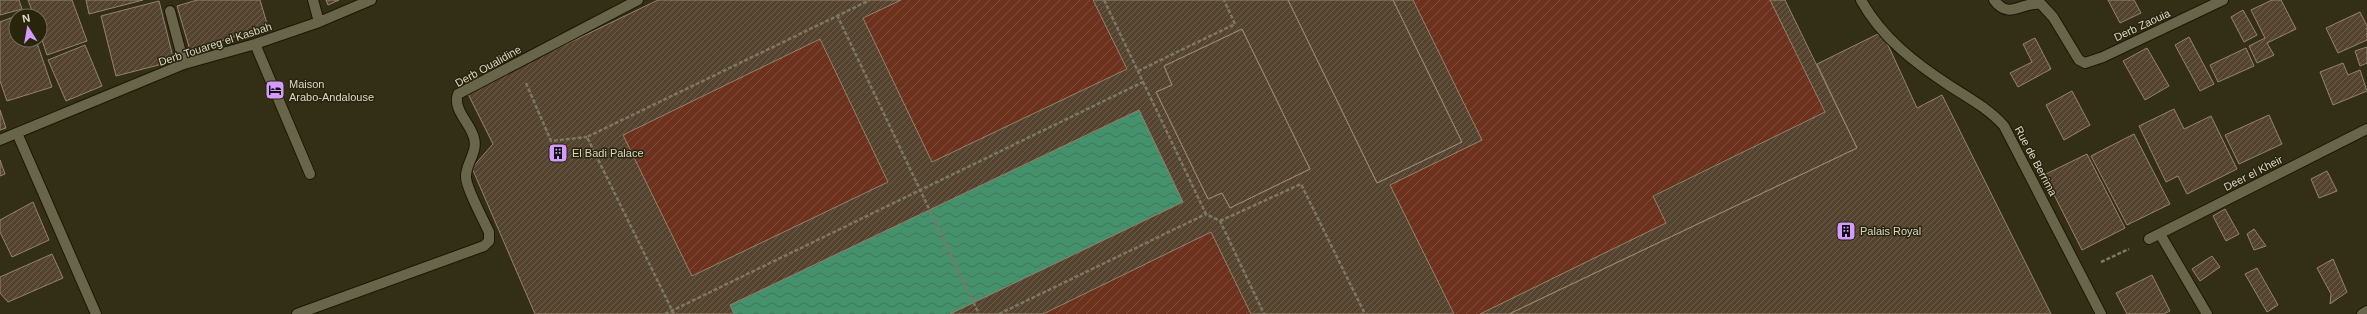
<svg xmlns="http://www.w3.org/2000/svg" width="2367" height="314" font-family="Arial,sans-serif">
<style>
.garden{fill:url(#garden-furrows)}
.water{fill:url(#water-waves)}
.building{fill:url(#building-hatch);stroke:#96836d;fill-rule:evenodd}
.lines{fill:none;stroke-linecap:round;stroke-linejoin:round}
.lane-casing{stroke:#1b1701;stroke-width:12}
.street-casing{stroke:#1b1701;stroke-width:12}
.path{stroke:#7b7864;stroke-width:2.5;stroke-dasharray:4 2;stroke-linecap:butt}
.lane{stroke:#69654b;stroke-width:10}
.street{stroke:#69654b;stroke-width:10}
.labels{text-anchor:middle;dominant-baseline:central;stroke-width:3;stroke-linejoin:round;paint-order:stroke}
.street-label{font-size:11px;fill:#dad8c9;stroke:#29250c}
.poi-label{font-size:11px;fill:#dad8c9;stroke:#29250c;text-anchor:start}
</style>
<defs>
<pattern id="garden-furrows" width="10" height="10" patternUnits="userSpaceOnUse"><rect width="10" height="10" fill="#6d321d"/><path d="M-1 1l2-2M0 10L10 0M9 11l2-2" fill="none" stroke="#814f3c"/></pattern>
<pattern id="water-waves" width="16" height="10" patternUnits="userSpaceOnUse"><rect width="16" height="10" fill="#44926c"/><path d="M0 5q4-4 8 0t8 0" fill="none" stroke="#43765b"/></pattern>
<pattern id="building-hatch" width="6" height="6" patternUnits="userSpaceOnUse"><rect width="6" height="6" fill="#54432f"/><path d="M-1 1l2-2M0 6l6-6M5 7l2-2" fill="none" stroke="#6c5d4c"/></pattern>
</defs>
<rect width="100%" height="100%" fill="#332f16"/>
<path class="garden" d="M901,0h192l34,69 -195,93 -69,-144z
M1413,0h357l55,112 -172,83 13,28 -186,91h-26l-64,-129z
M820,39l68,143 -196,94 -69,-141z
M1211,232l40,82h-208z"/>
<path class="water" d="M1139,110l44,92 -233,112h-216l-4,-9z"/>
<path class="building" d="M0,0h19l3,9 -22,6z
M28,0h44l15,41 -40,14 -7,-21v-18h-6z
M86,0h57l-54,14z
M197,0h63l8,27 -78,23 -13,-44z
M326,0h13l-11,5z
M658,0h243l-38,18 69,144 195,-93 -34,-69h195l89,183 85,-41 -69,-142h20l69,140 -92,45 64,129h-203l-40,-82 -168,82h-93l233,-112 -44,-92 -409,195 4,9h-199l-63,-146 21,-24 -26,-52zM1242,29l68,140 -80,39 -8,-15 -14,6 -52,-107 16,-7 -8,-19zM820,39l68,143 -196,94 -69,-141z
M1288,0h105l69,142 -85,41z
M1770,0h15l72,148 -348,166h-29l186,-91 -13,-27 172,-84z
M2108,0h26l7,13 -21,10z
M2272,0h9l15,29 -29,14 7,12 -17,8 -8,-17 16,-8 -14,-28z
M159,1l15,60 -58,15 -15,-60z
M2243,10l14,25 -13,7 -13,-25z
M2360,12l7,14v14l-29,13 -12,-25z
M16,16v24h20l16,47 -45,14 -7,-20v-59z
M1242,29l68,140 -80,39 -8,-15 -14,6 -52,-107 16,-7 -8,-19z
M1882,32l35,76 25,-13 109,219h-542l348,-166 -40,-84z
M2189,37l25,47 -14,7 -25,-46z
M2035,38l16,31 -33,18 -8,-14 22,-11 -9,-18z
M85,45l17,41 -36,15 -18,-41z
M2367,47v16l-7,3 -5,-15z
M2147,48l22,38 -24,14 -22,-39z
M2246,48l8,18 -36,16 -8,-17z
M2343,63l5,12 12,-5 7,21 -34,14 -13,-33z
M2072,91l18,34 -26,15 -18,-35z
M2174,109l10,20 27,-13 26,53 -50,25 -9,-18 -12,6 -27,-56z
M0,110l6,18 -6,2z
M2269,115l13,29 -43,20 -14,-29z
M2134,134l36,70 -43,21 -36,-69z
M2087,154l38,74 -43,22 -38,-75z
M0,160l5,14 -5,2z
M2327,171l10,20 -18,7 -8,-19z
M33,202l16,38 -37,17 -12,-25v-12z
M2225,209l14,25 -13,7 -13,-25z
M2254,229l12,17 -12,4 -7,-16z
M52,254l11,24 -55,24 -8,-9v-16z
M2212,256l8,11 -20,14 -8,-12z
M2333,259l14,33 -17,12 1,-10 -14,-26z
M2257,268l21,37 -11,7 -22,-38z
M2152,275l18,36 -6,3h-37l-11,-21z"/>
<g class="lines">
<defs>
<path id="lane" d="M1994,0c16,21 27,1 47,4l12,13 26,43 6,3 18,-6 120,-57
M2160,234l47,80
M2149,239l218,-110
M297,314l187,-68 5,-5v-9c-5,-11 -24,-46 -23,-56 0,-13 12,-24 8,-38 -3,-14 -22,-29 -16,-44l180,-94
M2362,314l5,-3"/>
<path id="street" d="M313,0l6,22
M1861,0c21,38 54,63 89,86 19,12 39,23 54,40l97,188
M170,11l14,53
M255,44l55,130
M17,133l79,181
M0,140l184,-76 71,-20 64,-22 52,-22"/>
</defs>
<use href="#lane" class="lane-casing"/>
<use href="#street" class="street-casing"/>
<path class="path" d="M1104,0l102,214 14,7 44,93
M837,15l142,299
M1138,71l97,-47 -11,-24
M526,83l25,58 36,-4
M1220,221l81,-37 64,130
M2101,262l28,-13
M665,314l478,-232
M674,314l-87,-177 283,-137
M999,314l207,-100"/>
<use href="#lane" class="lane"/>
<use href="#street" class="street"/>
</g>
<defs>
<symbol id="hotel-square" viewBox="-11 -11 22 22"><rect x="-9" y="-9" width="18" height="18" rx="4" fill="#d39cfc" stroke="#29250c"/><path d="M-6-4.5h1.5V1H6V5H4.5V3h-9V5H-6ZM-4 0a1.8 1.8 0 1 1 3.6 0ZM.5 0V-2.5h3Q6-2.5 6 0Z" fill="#111"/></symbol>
<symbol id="building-square" viewBox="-11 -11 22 22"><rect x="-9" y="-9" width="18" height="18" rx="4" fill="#d39cfc" stroke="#29250c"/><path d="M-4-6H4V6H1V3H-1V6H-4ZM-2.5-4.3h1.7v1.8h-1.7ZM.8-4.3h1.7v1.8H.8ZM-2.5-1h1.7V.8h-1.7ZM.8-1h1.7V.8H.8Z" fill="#111"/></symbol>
</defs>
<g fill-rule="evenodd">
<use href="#hotel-square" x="264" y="79" width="22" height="22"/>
<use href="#building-square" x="547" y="142" width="22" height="22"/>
<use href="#building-square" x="1835" y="220" width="22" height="22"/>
</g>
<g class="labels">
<g class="street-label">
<text transform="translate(2142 25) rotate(-25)">Derb Zaouia</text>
<text transform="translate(215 44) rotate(-18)">Derb Touareg el Kasbah</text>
<text transform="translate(488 66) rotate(-29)">Derb Oualidine</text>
<text transform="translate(2036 161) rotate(62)">Rue de Berrima</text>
<text transform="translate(2253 173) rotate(-27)">Deer el Kheir</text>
</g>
<g class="poi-label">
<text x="289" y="84">Maison<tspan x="289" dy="13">Arabo-Andalouse</tspan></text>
<text x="572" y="153">El Badi Palace</text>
<text x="1860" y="231">Palais Royal</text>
</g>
</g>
<g transform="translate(28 28) rotate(349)"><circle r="19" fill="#29250c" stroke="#706d58"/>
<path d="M0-3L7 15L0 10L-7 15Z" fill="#d39cfc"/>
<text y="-6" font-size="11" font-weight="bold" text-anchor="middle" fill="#dad8c9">N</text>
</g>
</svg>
